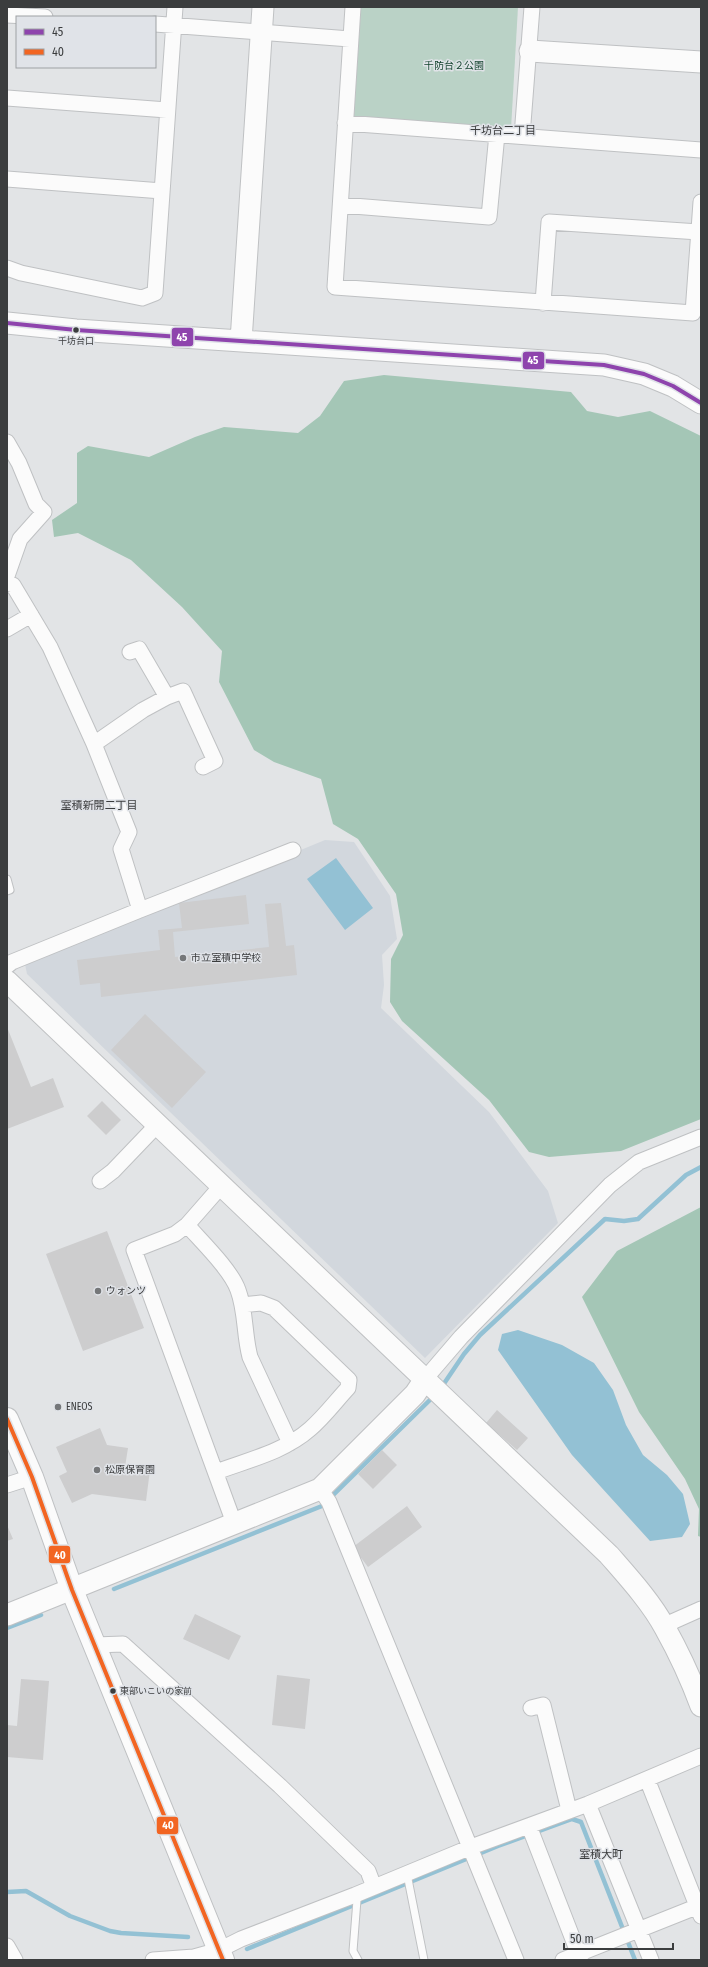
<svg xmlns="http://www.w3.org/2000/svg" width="708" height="1967" font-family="'Fira Sans Condensed','Noto Sans JP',sans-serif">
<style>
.built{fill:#d2d7dd}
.green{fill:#bad2c6}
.forest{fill:#a4c6b6}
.water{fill:#93c1d4}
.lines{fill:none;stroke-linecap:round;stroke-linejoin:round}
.stream{stroke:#93c1d4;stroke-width:4.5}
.building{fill:#cdcdce}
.lane-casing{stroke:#bfc1c3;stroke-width:9}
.street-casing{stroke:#bfc1c3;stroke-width:17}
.secondary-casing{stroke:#bfc1c3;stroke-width:23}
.highway-casing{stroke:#bfc1c3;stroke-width:24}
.lane{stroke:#fbfbfb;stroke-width:7}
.street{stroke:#fbfbfb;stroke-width:15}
.secondary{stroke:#fbfbfb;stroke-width:21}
.highway{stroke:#fbfbfb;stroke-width:22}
.bus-1-casing{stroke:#e0e3e8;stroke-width:7}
.bus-2-casing{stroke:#e0e3e8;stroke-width:7}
.bus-1{stroke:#8e44ad;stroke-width:4}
.bus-2{stroke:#f26522;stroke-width:4}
.bus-dot{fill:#3b3d3e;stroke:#e0e3e8;stroke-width:1.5}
.poi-dot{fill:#757779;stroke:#e0e3e8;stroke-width:1.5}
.labels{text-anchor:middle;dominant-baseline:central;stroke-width:3;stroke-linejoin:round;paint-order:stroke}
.bus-label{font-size:9px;fill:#3b3d3e;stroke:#e0e3e8}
.park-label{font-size:10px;fill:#14442f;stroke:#e0e3e8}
.poi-label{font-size:10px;fill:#3b3d3e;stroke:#e0e3e8;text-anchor:start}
.neighbourhood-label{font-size:11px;fill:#3b3d3e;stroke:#e0e3e8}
.line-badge{stroke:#e0e3e8;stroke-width:1.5}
.badge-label{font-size:11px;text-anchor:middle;font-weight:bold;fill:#fff}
</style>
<rect width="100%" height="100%" fill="#e2e4e6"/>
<path class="built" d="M325,840l29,2 36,54 7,43 -15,16 2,30 -3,23 108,104 59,79 10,32 -133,135 -398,-384 -2,-10z"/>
<path class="green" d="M361,7h157l-7,122 -157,-13z"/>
<path class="forest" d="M384,375l187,17 16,19 31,6 32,-6 51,25v683l-80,32 -72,6 -20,-5 -40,-52 -87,-79 -12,-19 1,-43 12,-24 -7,-41 -38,-55 -25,-15 -12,-45 -47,-17 -20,-12 -35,-68 3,-31 -40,-44 -51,-47 -53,-27 -24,4 -2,-17 25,-17v-50l11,-7 61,11 46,-20 29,-10 74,6 22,-17 24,-35z
M701,1207v330l-3,-1 1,-27 -14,-30 -46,-67 -57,-115 35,-46z"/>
<path class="water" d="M336,858l37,50 -28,22 -38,-51z
M518,1330l44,15 32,18 19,27 13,35 17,30 24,20 16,19 7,30 -8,13 -32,4 -78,-86 -74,-105 4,-16z"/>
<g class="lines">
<path class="stream" d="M441,1388l23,-34 16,-19 125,-116 19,2 14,-2 48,-44 15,-8
M114,1589l208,-83 113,-111
M7,1628l34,-13
M7,1892l19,-1 44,25 40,15 11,2 67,4
M247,1949l251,-103 74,-27 9,3 54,138"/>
</g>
<path class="building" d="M246,895l3,29 -76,8 2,25 94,-10 -4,-43 16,-1 5,43 8,-1 3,30 -196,22 -1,-14 -20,2 -3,-25 83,-10 -2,-20 24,-2 -3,-25z
M145,1014l61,58 -34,36 -61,-58z
M7,1027l24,60 22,-9 11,29 -57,22z
M102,1101l19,19 -15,15 -19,-19z
M107,1231l37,97 -61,23 -37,-97z
M497,1410l31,28 -11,12 -31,-27z
M100,1428l7,17 21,3 -3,19 25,3 -4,31 -54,-7 -20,9 -13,-27 8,-4 -11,-25z
M382,1450l15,15 -24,24 -15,-15z
M407,1506l15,21 -54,40 -15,-20z
M7,1525l6,14 -6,2z
M195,1614l46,22 -12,24 -46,-21z
M277,1675l33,4 -5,50 -33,-4z
M21,1679l28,2 -6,79 -36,-3v-32l10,1z"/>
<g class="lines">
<defs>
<path id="lane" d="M7,879l3,11 -3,1
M407,1874l17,86
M355,1895l2,5 -4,51 5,9"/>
<path id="street" d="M353,7l-18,280 358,26 8,-111
M7,15l38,2
M155,24l195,15
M7,98l160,12
M345,123l356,27
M522,136l10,-129
M7,179l155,12
M341,205l148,12 8,-83
M7,268l14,5 121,25 13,-5 20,-286
M543,303l6,-81 150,10
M7,442l12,21 17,41 8,8 -24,27 -13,37
M7,583l6,2 37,62 44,97 35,88 -8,17 19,61
M7,629l24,-14
M130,652l9,-3 28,48
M94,744l49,-34 24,-13 16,-6 32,70 -12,6
M7,966l5,-4 128,-52 153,-60
M100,1181l13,-10 45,-47
M222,1185l-35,40 -12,9 -41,16 100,273
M187,1225c15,17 44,45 51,65 8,21 6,45 12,67l40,86
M425,1379l36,-42 149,-152 29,-23 62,-25
M216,1472c32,-12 68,-20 94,-43 14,-12 25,-27 38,-41l1,-8 -75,-72 -13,-5 -19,2
M7,1485l25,-8
M320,1489l9,13 187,458
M665,1627l9,-6 27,-12
M95,1645l28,-1 157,142 88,85 6,16
M531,1708l12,-3 26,105
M647,1779l54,137
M588,1804l63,156
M529,1826l52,134
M7,1946l8,14
M153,1960l41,-3 25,-7 22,-11 114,-44 116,-48 117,-43 113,-48
M563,1960l138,-55"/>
<path id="secondary" d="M530,51l171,11
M7,323l69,7 528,35 40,9 29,12 28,17
M241,341l22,-334
M7,981l602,574c20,23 42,47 56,73 14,25 26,51 36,78
M7,1615l313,-126 95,-95 10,-15"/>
<path id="highway" d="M7,1419l25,58 40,113 151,370"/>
</defs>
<use href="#lane" class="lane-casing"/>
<use href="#street" class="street-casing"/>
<use href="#secondary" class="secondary-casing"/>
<use href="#highway" class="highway-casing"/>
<use href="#lane" class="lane"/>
<use href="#street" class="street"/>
<use href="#secondary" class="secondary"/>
<use href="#highway" class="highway"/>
<defs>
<path id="bus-1" d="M7,323l69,7 528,35 40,9 29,12 28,17"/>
<path id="bus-2" d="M7,1419l25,58 40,113 151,370"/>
</defs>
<use href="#bus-1" class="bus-1-casing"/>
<use href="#bus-2" class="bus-2-casing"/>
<use href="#bus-1" class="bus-1"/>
<use href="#bus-2" class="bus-2"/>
</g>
<g class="bus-dot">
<circle cx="76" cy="330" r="3.5"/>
<circle cx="113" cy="1691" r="3.5"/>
</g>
<g class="poi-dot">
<circle cx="183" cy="958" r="4"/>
<circle cx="98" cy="1291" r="4"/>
<circle cx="58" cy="1407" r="4"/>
<circle cx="97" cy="1470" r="4"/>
</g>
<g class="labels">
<g class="bus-label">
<text x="76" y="341">千坊台口</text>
<text x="120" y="1691" text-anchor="start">東部いこいの家前</text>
</g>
<g class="park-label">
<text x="454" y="66">千防台２公園</text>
</g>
<g class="poi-label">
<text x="191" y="958">市立室積中学校</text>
<text x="106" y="1291">ウォンツ</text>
<text x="66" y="1407">ENEOS</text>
<text x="105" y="1470">松原保育園</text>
</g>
<g class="neighbourhood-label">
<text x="503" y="130">千坊台二丁目</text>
<text x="99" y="805">室積新開二丁目</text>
<text x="601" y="1854">室積大町</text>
</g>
</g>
<g class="line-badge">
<rect x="171" y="327" width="23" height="20" rx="4" fill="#8e44ad"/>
<rect x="522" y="351" width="23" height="19" rx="4" fill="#8e44ad"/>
<rect x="48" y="1545" width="23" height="19" rx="4" fill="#f26522"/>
<rect x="156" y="1816" width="23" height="19" rx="4" fill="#f26522"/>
</g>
<g class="badge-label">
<text x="182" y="341">45</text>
<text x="533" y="364">45</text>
<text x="60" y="1559">40</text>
<text x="168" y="1829">40</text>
</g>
<rect width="708" height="1967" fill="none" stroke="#3b3d3e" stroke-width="16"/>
<rect x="16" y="16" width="140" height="52" fill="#e0e3e8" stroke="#9ea1a4"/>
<rect x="24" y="29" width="20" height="6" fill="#8e44ad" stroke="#9ea1a4"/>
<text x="52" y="36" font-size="12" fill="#3b3d3e">45</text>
<rect x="24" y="49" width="20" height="6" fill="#f26522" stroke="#9ea1a4"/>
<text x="52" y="56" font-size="12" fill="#3b3d3e">40</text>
<path d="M564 1943v6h109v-6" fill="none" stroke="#3b3d3e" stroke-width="2"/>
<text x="570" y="1943" font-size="12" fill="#3b3d3e" stroke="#e0e3e8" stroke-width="3" paint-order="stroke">50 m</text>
</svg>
